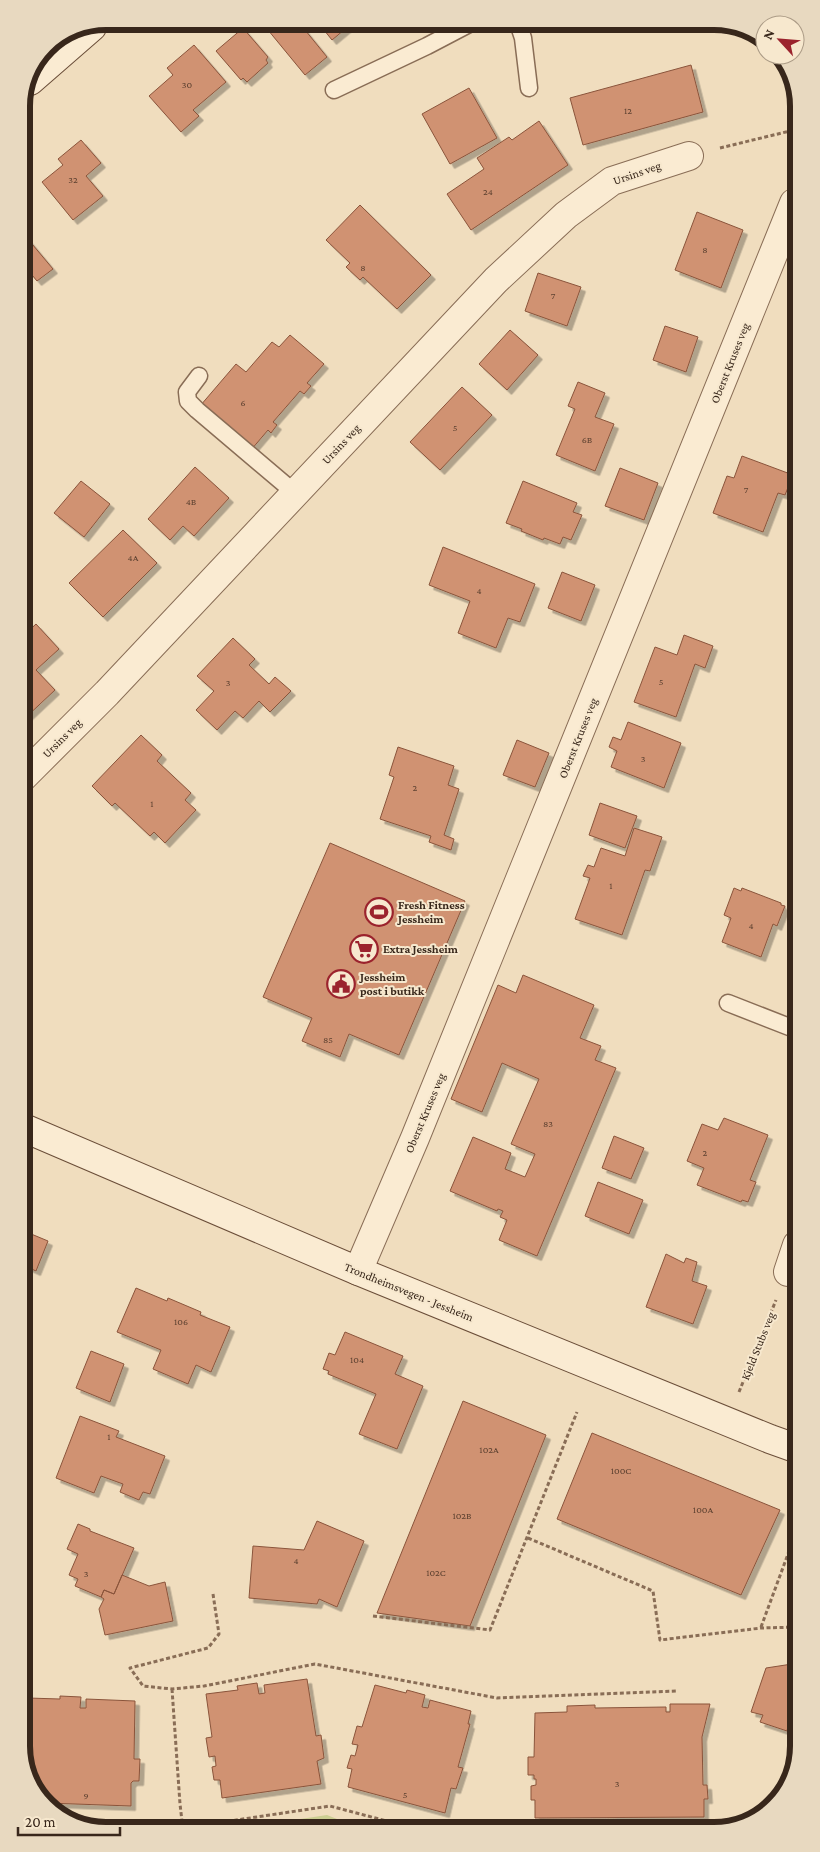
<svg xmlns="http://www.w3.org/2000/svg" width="820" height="1852" font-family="'Crimson Pro',serif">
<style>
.green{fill:#ccce92}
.building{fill:#d09272;stroke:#8a543b;filter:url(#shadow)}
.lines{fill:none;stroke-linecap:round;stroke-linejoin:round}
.service-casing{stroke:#896d56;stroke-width:19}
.minor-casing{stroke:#896d56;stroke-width:30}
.secondary-casing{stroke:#6b4e39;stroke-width:30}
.path{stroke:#896d56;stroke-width:3;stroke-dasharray:4 2.5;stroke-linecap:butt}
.service{stroke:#faebd2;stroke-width:16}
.minor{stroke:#faebd2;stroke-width:28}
.secondary{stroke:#faebd2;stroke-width:28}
.labels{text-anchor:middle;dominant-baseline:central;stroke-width:4;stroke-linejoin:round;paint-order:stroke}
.number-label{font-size:10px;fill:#5e4231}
.street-label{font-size:12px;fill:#38271b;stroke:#f7e8ce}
.poi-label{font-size:12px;font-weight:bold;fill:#38271b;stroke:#f7e8ce;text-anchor:start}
.rim{fill:none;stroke:#38271b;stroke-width:6}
</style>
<defs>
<filter id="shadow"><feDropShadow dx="4.5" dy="4.5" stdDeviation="0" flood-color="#0004"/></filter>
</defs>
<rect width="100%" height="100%" fill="#f0ddbe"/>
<path class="green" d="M327,1815l35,14 -135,1z"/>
<path class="building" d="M301,25l26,32 -22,18 -37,-45 5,-4z
M320,25h30l-18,15z
M243,28l25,29 -2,3 2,3 -21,19 -4,-4 -2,2 -25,-29z
M194,45l32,37 -33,28 6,6 -18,16 -32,-36 24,-21 -6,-7z
M691,65l12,47 -120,33 -13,-47z
M469,88l28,50 -47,26 -28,-50z
M539,121l29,44 -97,65 -24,-36 37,-25 -7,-11 32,-21 3,3z
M81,140l20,23 -15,13 17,20 -30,24 -31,-38 21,-17 -5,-6z
M360,205l71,70 -34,34 -34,-32 -3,3 -14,-13 4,-4 -24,-23z
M697,212l46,18 -22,58 -46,-18z
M22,232l31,37 -16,12 -15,-18z
M538,273l43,14 -14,39 -42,-15z
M665,326l33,11 -12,35 -33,-12z
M510,330l28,25 -31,35 -28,-26z
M290,335l34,29 -17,19 4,3 -7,8 -4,-3 -27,31 4,3 -6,8 -3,-3 -17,20 -51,-44 36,-42 10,8 26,-30 7,5z
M578,382l27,11 -10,24 19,7 -19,47 -39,-16 19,-46 -7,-3z
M462,387l30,28 -52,55 -30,-28z
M742,456l51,19 -8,20 -7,-2 -15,39 -50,-19 14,-37 7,2z
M195,467l34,31 -35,38 -11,-10 -13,14 -22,-21z
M620,468l38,15 -14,37 -39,-14z
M81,481l29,23 -26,33 -30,-24z
M523,481l54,22 -4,9 9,3 -11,25 -8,-3 -3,7 -16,-6 -1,2 -22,-9 1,-2 -16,-6z
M123,530l34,33 -54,54 -34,-34z
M443,547l92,37 -15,38 -12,-4 -12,30 -38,-15 12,-32 -41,-16z
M562,572l33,13 -14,36 -33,-13z
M36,624l23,25 -23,21 19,20 -32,30v-84z
M684,635l29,11 -8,22 -10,-4 -19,53 -42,-15 21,-55 22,8z
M233,638l22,21 -6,6 20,19 6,-7 16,14 -21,21 -11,-11 -16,17 -8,-7 -18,19 -21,-20 18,-19 -17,-15z
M628,722l53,21 -17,45 -53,-21 6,-16 -8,-4 4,-10 8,3z
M141,735l21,20 -5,6 34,32 -6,7 11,10 -31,33 -11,-11 -4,4 -35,-33 -3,3 -20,-20z
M517,740l32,13 -14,34 -32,-12z
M398,747l56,19 -6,19 11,4 -15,46 10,4 -3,11 -22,-8 2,-6 -51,-17 14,-42 -5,-2z
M600,803l37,13 -12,32 -36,-13z
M634,828l28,9 -12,34 -5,-1 -23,65 -47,-16 15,-41 -7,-2 5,-11 6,2 7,-19 24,8z
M330,843l135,58 -66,154 -50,-21 -9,23 -38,-16 10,-23 -49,-21z
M734,888l7,3 1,-3 39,15v2l4,1 -8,20 -4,-2 -12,33 -39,-15 9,-24 -7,-3z
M523,975l71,30 -14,33 21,8 -6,14 21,8 -79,188 -38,-16 8,-20 -7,-3 3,-6 -5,-2 -1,2 -47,-20 23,-54 38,16 -6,16 20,8 10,-23 -24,-10 28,-65 -37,-16 -20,49 -31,-13 47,-114 18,8z
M724,1118l44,17 -18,45 6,2 -8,20 -6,-2 -1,2 -44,-17 7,-17 -17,-7 15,-37 16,6z
M614,1136l30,12 -13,31 -29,-11z
M598,1182l45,18 -14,34 -44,-18z
M24,1231l24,10 -12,30 -11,-5z
M666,1254l18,9 2,-5 11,4 -5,19 15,5 -14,38 -47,-17z
M136,1288l31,13 1,-3 33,14 -1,3 30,12 -19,45 -15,-7 -8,19 -35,-15 8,-19 -44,-18z
M345,1332l58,24 -8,18 28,12 -26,63 -38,-15 17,-40 -48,-20 1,-3 -6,-2 6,-16 6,2z
M91,1351l33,13 -14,38 -34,-14z
M463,1401l83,34 -76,191 -93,-13z
M80,1416l39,15 -3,6 49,19 -15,38 -7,-2 -4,8 -19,-8 3,-8 -22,-8 -7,17 -38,-15z
M592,1433l188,77 -39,85 -184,-76z
M317,1521l47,20 -27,66 -18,-8 -2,5 -68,-6 4,-52 51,4z
M78,1524l12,5v2l44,17 -20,46 -10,-4 -3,7 -26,-11 3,-7 -9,-4 9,-21 -11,-5z
M122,1575l27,11 16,-4 8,39 -68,14 -6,-26 5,-10 -3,-2 3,-7 10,4z
M798,1584v34l-9,-2z
M799,1658v71l-11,-3 -1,5 -27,-9 3,-7 -12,-3 15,-44 26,-4z
M307,1679l9,57 5,-1 3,23 -7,3 4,23 -99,14 -2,-18h-6l-2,-13 4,-1 -1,-10 -6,1 -3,-19 6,-1 -6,-43 32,-4 -1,-4 20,-3 2,11 6,-1 -1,-8z
M375,1685l31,8 1,-3 18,5 -3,12 6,1 2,-8 41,11 -3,13h2l-12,43 5,1 -7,21 -5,-1 -6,25 -97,-26 4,-18 -5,-1 4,-13 4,1 3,-11 -6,-1 5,-18 5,1z
M60,1696l21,1 -1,11h6v-9l49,2 -1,58h6l-1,22h-6l-2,2v23l-84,-3 -21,-29 2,-76 32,1z
M670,1704h40l-8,33 1,48h4l1,14h-4v18l-169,1v-18h-4v-14l5,-1v-6h-2v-4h-6v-18h6l1,-44 32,-1v-6l28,-1v3l71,-1v5h4z"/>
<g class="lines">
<defs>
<path id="service" d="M518,23l5,15 6,50
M334,90l93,-44 42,-22
M199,376l-12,16 1,9 9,9 98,83
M728,1003l69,27"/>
<path id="minor" d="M23,777l84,-84 389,-413 70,-65 46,-34 77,-25
M358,1271l57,-133 379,-935
M788,1272l9,-27"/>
<path id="secondary" d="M30,81l62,-54
M24,1128l334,143 412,168 28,10"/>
</defs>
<use href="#service" class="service-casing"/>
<use href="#minor" class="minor-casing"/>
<use href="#secondary" class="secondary-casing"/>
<path class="path" d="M720,148l74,-18
M739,1392l37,-92
M528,1538l125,53 7,49 101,-12 37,-1
M213,1594l6,40 -11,14 -78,20 13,18 29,3 32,-3 111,-22 182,34 179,-7
M373,1616l117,14 87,-218
M761,1627l37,-100
M172,1689l8,115 3,26
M79,1823c36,-2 69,-4 104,5l147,-22 83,22"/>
<use href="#service" class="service"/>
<use href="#minor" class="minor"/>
<use href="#secondary" class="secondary"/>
</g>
<defs>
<symbol id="stadium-ring" viewBox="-11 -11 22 22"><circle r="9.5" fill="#f7e8ce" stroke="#9b232d" stroke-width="1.5"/><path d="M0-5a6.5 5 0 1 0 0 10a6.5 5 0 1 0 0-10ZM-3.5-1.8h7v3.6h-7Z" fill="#9b232d"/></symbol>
<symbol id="supermarket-ring" viewBox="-11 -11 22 22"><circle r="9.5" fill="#f7e8ce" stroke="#9b232d" stroke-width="1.5"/><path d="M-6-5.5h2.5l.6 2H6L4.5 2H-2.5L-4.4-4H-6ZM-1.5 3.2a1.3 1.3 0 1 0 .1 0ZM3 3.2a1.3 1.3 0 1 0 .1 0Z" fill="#9b232d"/></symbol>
<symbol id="civic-ring" viewBox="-11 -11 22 22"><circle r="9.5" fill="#f7e8ce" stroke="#9b232d" stroke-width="1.5"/><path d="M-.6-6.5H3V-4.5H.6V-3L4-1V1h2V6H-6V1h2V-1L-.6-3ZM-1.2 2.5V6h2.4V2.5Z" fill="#9b232d"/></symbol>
</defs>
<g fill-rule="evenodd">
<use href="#stadium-ring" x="363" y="896" width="32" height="32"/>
<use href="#supermarket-ring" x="348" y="933" width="32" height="32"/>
<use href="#civic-ring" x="325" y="968" width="32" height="32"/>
</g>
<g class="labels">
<g class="number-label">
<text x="187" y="84">30</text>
<text x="628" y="110">12</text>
<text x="73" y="179">32</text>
<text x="488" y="191">24</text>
<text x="705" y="249">8</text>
<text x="363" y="267">8</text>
<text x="553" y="295">7</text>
<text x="243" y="402">6</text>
<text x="455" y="427">5</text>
<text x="587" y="439">6B</text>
<text x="746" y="489">7</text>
<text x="191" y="501">4B</text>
<text x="133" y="557">4A</text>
<text x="479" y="590">4</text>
<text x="661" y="681">5</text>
<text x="228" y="682">3</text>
<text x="643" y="758">3</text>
<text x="415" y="787">2</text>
<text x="152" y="803">1</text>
<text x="611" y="885">1</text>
<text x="751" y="925">4</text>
<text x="328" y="1039">85</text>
<text x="548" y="1123">83</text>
<text x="705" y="1152">2</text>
<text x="181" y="1321">106</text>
<text x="357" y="1359">104</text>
<text x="109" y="1436">1</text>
<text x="489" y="1449">102A</text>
<text x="621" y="1470">100C</text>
<text x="703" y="1509">100A</text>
<text x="462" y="1515">102B</text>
<text x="296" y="1560">4</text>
<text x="436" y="1572">102C</text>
<text x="86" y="1573">3</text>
<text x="617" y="1783">3</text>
<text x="405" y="1794">5</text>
<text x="86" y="1795">9</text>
</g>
<g class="street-label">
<text transform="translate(637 173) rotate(-19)">Ursins veg</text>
<text transform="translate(730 363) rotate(-68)">Oberst Kruses veg</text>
<text transform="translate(341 444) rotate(-47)">Ursins veg</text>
<text transform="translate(62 738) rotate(-45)">Ursins veg</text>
<text transform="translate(578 738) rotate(-68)">Oberst Kruses veg</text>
<text transform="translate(425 1113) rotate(-67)">Oberst Kruses veg</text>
<text transform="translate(409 1292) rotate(22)">Trondheimsvegen - Jessheim</text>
<text transform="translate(758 1346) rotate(-68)">Kjeld Stubs veg</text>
</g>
<g class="poi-label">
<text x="398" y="905">Fresh Fitness<tspan x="398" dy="14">Jessheim</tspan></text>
<text x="383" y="949">Extra Jessheim</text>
<text x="360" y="977">Jessheim<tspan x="360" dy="14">post i butikk</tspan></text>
</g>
</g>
<path d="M0 0H820V1852H0ZM106 30H714A76 76 0 0 1 790 106V1746A76 76 0 0 1 714 1822H106A76 76 0 0 1 30 1746V106A76 76 0 0 1 106 30Z" fill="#e8d9c0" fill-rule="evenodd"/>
<path class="rim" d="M106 30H714A76 76 0 0 1 790 106V1746A76 76 0 0 1 714 1822H106A76 76 0 0 1 30 1746V106A76 76 0 0 1 106 30Z"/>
<g transform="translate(780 40) rotate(296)"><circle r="24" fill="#f7e8ce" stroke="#ab9b86"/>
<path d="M0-4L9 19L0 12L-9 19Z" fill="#9b232d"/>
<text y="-8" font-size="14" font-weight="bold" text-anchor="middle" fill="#38271b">N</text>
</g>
<path d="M18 1827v8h102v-8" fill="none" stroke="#38271b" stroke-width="2.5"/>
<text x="25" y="1827" font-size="15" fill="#38271b" stroke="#f7e8ce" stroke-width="4" paint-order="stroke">20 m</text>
</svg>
